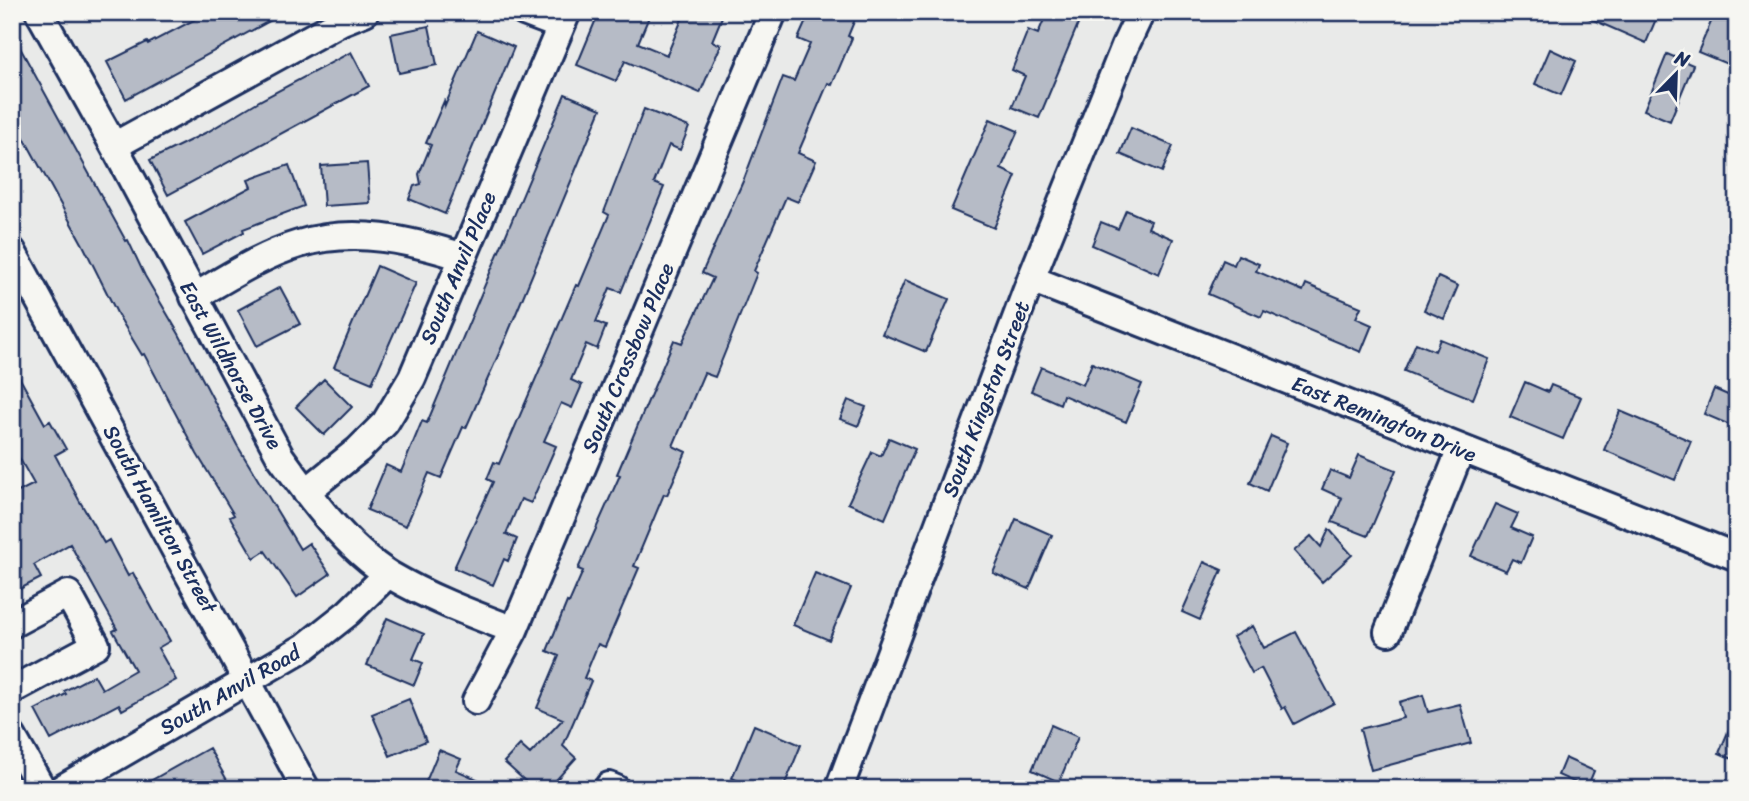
<svg xmlns="http://www.w3.org/2000/svg" width="1749" height="801" font-family="Sriracha,sans-serif">
<style>
.building{fill:#b6bbc6;stroke:#1b2f5e;stroke-width:2}
.lines{fill:none;stroke-linecap:round;stroke-linejoin:round}
.minor-casing{stroke:#1b2f5e;stroke-width:32}
.minor{stroke:#f6f6f2;stroke-width:26}
.labels{text-anchor:middle;dominant-baseline:central;stroke-width:6;stroke-linejoin:round;paint-order:stroke}
.street-label{font-size:21px;fill:#1b2f5e;stroke:#f6f6f2}
</style>
<rect width="100%" height="100%" fill="#e9eae9"/>
<filter id="ink" filterUnits="userSpaceOnUse"><feTurbulence type="fractalNoise" baseFrequency=".0143" numOctaves="2"/><feDisplacementMap in="SourceGraphic" scale="14" xChannelSelector="R" yChannelSelector="G"/><feConvolveMatrix kernelMatrix="1 2 1 2 8 2 1 2 1" color-interpolation-filters="sRGB"/></filter>
<g filter="url(#ink)">
<path class="building" d="M209,12h77l-160,87 -19,-37 40,-20 1,2z
M599,12h52l-13,31 29,12 18,-43h39l-12,29 9,4 -21,48 -75,-32 -9,20 -39,-16z
M810,12h48l-10,24 4,2 -20,47 -4,-2 -30,70 18,8 -18,41 -12,-5 -32,74 3,2 -42,104 -11,-4 -31,73 13,6 -19,43 -3,-1 -30,72 5,2 -34,79 -7,-3 -14,34 7,3 -28,65 13,12 -28,31h-14l-30,-27 16,-17 10,9 33,-35 -26,-11 22,-52 -12,-5 20,-49 2,1 14,-32 -5,-2 42,-94 -3,-1 57,-134 8,3 31,-65 -11,-5 42,-94 39,-102 11,4 16,-37 -12,-5z
M1047,12h8l24,10 -40,96 -27,-11 13,-31 -13,-6 16,-40 10,4z
M1575,12h84l-13,31z
M1714,15l23,10v43l-39,-16z
M429,26l8,39 -38,8 -8,-39z
M477,31l37,16 -69,167 -36,-15 5,-13 7,-2 -2,-10 12,-29 -5,-2 18,-42 1,5z
M12,33l114,208 2,-1 17,36 34,58 58,111 63,104 9,-6 21,31 -33,23 -32,-46 -11,7 -24,-41 4,-2 -37,-61 -53,-100 -2,1 -24,-40 -35,-70 -71,-129z
M1550,49l26,12 -15,34 -26,-11z
M351,52l18,34 -201,109 -18,-35 59,-29 50,-30z
M1667,54l26,11 -23,56 -26,-11z
M565,94l36,15 -93,224 -42,95 -3,-1 -22,51 -12,-5 -23,53 -39,-16 19,-45 15,7 21,-51 5,2z
M644,109l45,18 -9,23 -11,-5 -15,38 10,4 -43,105 -11,-4 -14,34 10,4 -9,23 -11,-5 -15,36 11,5 -10,23 -11,-5 -17,38 12,5 -25,57 -10,-4 -15,35 11,5 -9,22 -4,-2 -11,26 -39,-17 39,-86 -6,-3 7,-17 5,2 77,-179 3,1 30,-71 -5,-3z
M990,119l28,12 -17,38 15,7 -22,52 -43,-18z
M1131,128l42,18 -11,26 -42,-18z
M367,163l3,40 -46,3 -3,-40z
M289,165l15,41 -61,23 1,3 -42,22 -17,-32 66,-35 -3,-7z
M1126,210l25,11 -3,7 25,11 -14,35 -67,-29 9,-23 17,7z
M1238,255l21,9 -3,7 47,20 3,-7 55,23 -5,11 16,7 -11,27 -97,-41 -3,6 -53,-23 15,-34 11,5z
M377,266l39,17 -44,100 -38,-16z
M1438,277l20,9 -14,33 -20,-9z
M905,280l44,19 -23,53 -44,-18z
M280,287l20,37 -43,22 -19,-36z
M1440,339l49,20 -16,40 -69,-28 12,-28 19,8z
M1092,363l50,21 -16,38 -63,-27 -3,9 -29,-13 10,-24 42,18z
M12,364l33,60 5,-3 16,28 -11,6 24,45 25,43 5,-3 19,36 5,-3 37,68 -12,7 18,32 -54,30 -3,-6 -68,36 -16,-30 31,-16 -2,-3 30,-16 8,14 33,-19 -22,-39 4,-2 -47,-85 -36,21 7,13 -29,15v-98l22,-11 -22,-39z
M324,379l28,28 -28,28 -28,-28z
M1525,382l23,10 3,-7 30,12 -18,42 -53,-22z
M1714,389l23,10v29l-33,-14z
M848,400l18,7 -8,19 -18,-7z
M1620,411l71,30 -16,39 -71,-30z
M1271,436l16,7 -20,48 -17,-8z
M889,438l26,11 -30,70 -37,-16 24,-51 9,4z
M1359,455l37,15 -28,66 -36,-14 10,-24 -20,-9 8,-19 19,8z
M1495,504l23,10 -7,14 21,9 -11,26 -9,-4 -6,12 -35,-15z
M1016,519l36,16 -23,54 -36,-16z
M1329,529l23,26 -30,27 -28,-31 17,-15 10,11z
M1204,562l18,8 -22,50 -18,-8z
M815,573l36,15 -22,52 -36,-15z
M387,618l37,16 -11,25 10,4 -9,22 -47,-20z
M1252,626l12,22 32,-16 38,71 -40,21 -9,-17 -3,2 -21,-41 -9,5 -19,-36z
M1423,695l5,17 32,-8 11,39 -100,27 -11,-41 43,-11 -4,-16z
M409,699l17,42 -36,15 -18,-42z
M1737,711v50l-18,-8z
M754,725l47,20 -18,44h-27l-24,-11z
M1051,725l27,12 -19,45 -27,-12z
M209,748l23,41h-96z
M439,750l22,9 -5,11 44,19h-77z
M1565,758l29,13 -7,17 -29,-13z"/>
<g class="lines">
<defs>
<path id="minor" d="M39,12l75,134 166,310c29,40 67,93 110,119 39,23 82,39 124,55
M524,12l37,14
M114,146l226,-124 25,-10
M12,251l294,538
M1031,279l706,278
M194,297c33,-19 68,-42 105,-53 55,-17 111,-4 164,13
M306,492l52,-42 27,-27 27,-45 155,-366
M12,624l56,-30 28,51 -84,45
M1388,632l73,-183
M476,701l38,-71 259,-618
M12,736l30,53
M609,786l7,3
M61,789l244,-142 43,-34 40,-39
M839,789l192,-510 94,-233 16,-34"/>
</defs>
<use href="#minor" class="minor-casing"/>
<use href="#minor" class="minor"/>
</g>
</g>
<g class="labels">
<g class="street-label">
<text transform="translate(458 268) rotate(-67)">South Anvil Place</text>
<text transform="translate(628 358) rotate(-67)">South Crossbow Place</text>
<text transform="translate(231 365) rotate(61)">East Wildhorse Drive</text>
<text transform="translate(986 399) rotate(-69)">South Kingston Street</text>
<text transform="translate(1384 419) rotate(22)">East Remington Drive</text>
<text transform="translate(160 519) rotate(61)">South Hamilton Street</text>
<text transform="translate(230 690) rotate(-30)">South Anvil Road</text>
</g>
</g>
<rect width="1749" height="801" fill="none" stroke="#f6f6f2" stroke-width="42"/>
<rect x="21" y="21" width="1707" height="759" fill="none" stroke="#1b2f5e" stroke-width="2.5" filter="url(#ink)"/>
<g transform="translate(1676 74) rotate(23)" stroke="#f6f6f2" stroke-width="5" paint-order="stroke">
<path d="M0-5L12 26L0 18L-12 26Z" fill="#1b2f5e"/>
<text y="-10" font-size="19" font-weight="bold" text-anchor="middle" fill="#1b2f5e">N</text>
</g>
</svg>
